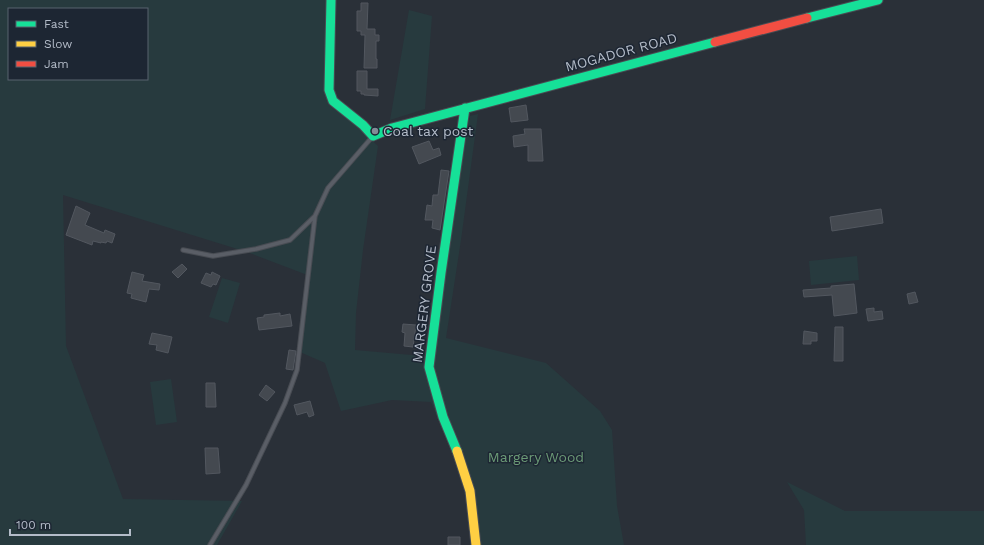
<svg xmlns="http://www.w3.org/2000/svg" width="984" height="545" font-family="'Work Sans',sans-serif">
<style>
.green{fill:#273a3e;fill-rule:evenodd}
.building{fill:#444950;stroke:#52575f}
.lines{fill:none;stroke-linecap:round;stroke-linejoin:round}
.lane-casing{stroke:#484c53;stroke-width:5.5}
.fast-casing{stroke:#484c53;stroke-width:11}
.slow-casing{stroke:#484c53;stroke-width:11}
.jam-casing{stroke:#484c53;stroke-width:11}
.lane{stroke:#5a5e66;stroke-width:3.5}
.fast{stroke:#16e098;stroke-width:9}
.slow{stroke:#ffcf43;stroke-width:9}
.jam{stroke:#f24e42;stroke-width:9}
.poi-dot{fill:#848b96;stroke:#1d2633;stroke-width:1.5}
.labels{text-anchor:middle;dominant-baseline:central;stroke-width:3;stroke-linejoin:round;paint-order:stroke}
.street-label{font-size:14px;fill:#b4bcc9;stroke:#1d2633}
.poi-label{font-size:14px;fill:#b4bcc9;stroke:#1d2633;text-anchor:start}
.park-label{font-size:14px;fill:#6b9a76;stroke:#1d2633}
</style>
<rect width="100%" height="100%" fill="#2a3038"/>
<path class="green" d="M0,0h326l2,100 50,46 -15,104 -7,63 -1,37 68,6 9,-22 38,-218 8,-2 -17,126 -15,98 100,25 54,48 12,19 5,76 7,39h-153l-6,-59 -34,-84 -39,-2 -51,11 -16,-48 -25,-11 10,-76 -63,-24 -184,-57 3,151 57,153 119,2 -25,44h-217zM9,9h138v70h-138z
M409,10l23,6 -7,93 -35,11z
M857,256l2,24 -48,5 -2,-24z
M222,278l18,5 -12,40 -19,-6z
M171,379l6,43 -21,3 -6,-43z
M787,482l58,29h139v34h-178l-2,-35z"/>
<path class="building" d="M361,3h7l-1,26h8v6h4v6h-3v18h1v9h-13l1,-33h-4v-4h-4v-20h4z
M357,71h10v18h11v7l-14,-1v-1h-3v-3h-4z
M526,105l2,15 -17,2 -2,-14z
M524,129h17l2,32h-15v-16l-14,2 -1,-11 12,-2z
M429,141l4,9 6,-2 2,7 -22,9 -7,-17z
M441,170l8,1 -9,59 -8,-2 1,-8h-8l2,-15 5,1 1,-11h5z
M76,206l14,7 -5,12 19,8 1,-3 10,4 -3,9 -5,-2 -1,2 -5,-1v1l-8,-2 -1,4 -26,-10z
M881,209l2,14 -51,8 -2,-14z
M182,264l5,5 -9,9 -6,-6z
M132,272l12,3 -2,6 18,3 -1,6 -10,-1 -3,13 -15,-4 1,-4 -5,-1z
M212,272l8,4 -4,9 -3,-1 -2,3 -10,-4 5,-10 5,2z
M854,284l3,29 -23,3 -2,-21 -28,2 -1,-7 28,-2v-2z
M915,292l3,10 -9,2 -2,-10z
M874,308v4l8,-1 1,8 -15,2 -2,-12z
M280,313v3l10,-2 2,12 -33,4 -2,-12 7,-1v-2z
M403,324l13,1 -3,22 -9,-1 1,-13 -3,-1z
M835,327h8v34h-9z
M804,331l13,2v8h-6v3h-8z
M152,333l20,4 -4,16 -12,-3 1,-5 -8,-1z
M289,350l7,1 -3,19 -7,-1z
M206,383h9l1,24h-10z
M266,385l9,7 -8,9 -8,-6z
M310,401l4,14 -5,2 -2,-5 -10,3 -3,-10z
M205,448h13l2,25 -14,1z
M448,537h12v8h-12z"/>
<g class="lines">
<defs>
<path id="lane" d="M183,250l30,6 43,-7 34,-9 25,-24 13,-28 45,-52
M210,545l36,-60 39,-82 12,-33 18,-154"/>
<path id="fast" d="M331,0l-2,90 4,11 30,24 10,11 19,-8 323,-86
M807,18l71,-18
M457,451l-14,-34 -14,-50 12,-94 24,-165"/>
<path id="slow" d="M457,451l13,40 6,54"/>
<path id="jam" d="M715,42l92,-24"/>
</defs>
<use href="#lane" class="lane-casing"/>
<use href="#fast" class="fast-casing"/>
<use href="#slow" class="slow-casing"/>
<use href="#jam" class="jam-casing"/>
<use href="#lane" class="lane"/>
<use href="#fast" class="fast"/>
<use href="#slow" class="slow"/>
<use href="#jam" class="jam"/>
</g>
<circle class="poi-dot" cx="375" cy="131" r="4"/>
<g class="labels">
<g class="street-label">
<text transform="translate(621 52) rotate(-15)">MOGADOR ROAD</text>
<text transform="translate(424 304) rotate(-83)">MARGERY GROVE</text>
</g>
<g class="poi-label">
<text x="383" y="131">Coal tax post</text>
</g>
<g class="park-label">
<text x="536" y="457">Margery Wood</text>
</g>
</g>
<rect x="8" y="8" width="140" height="72" fill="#1d2633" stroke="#59626f"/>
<rect x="16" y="21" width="20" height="6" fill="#16e098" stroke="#59626f"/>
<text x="44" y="28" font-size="12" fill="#b4bcc9">Fast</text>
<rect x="16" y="41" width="20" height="6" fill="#ffcf43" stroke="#59626f"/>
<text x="44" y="48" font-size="12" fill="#b4bcc9">Slow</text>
<rect x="16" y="61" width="20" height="6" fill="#f24e42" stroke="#59626f"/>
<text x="44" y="68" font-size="12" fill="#b4bcc9">Jam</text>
<path d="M10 529v6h120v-6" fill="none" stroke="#b4bcc9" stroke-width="2"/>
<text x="16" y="529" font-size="12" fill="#b4bcc9" stroke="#1d2633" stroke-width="3" paint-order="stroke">100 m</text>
</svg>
